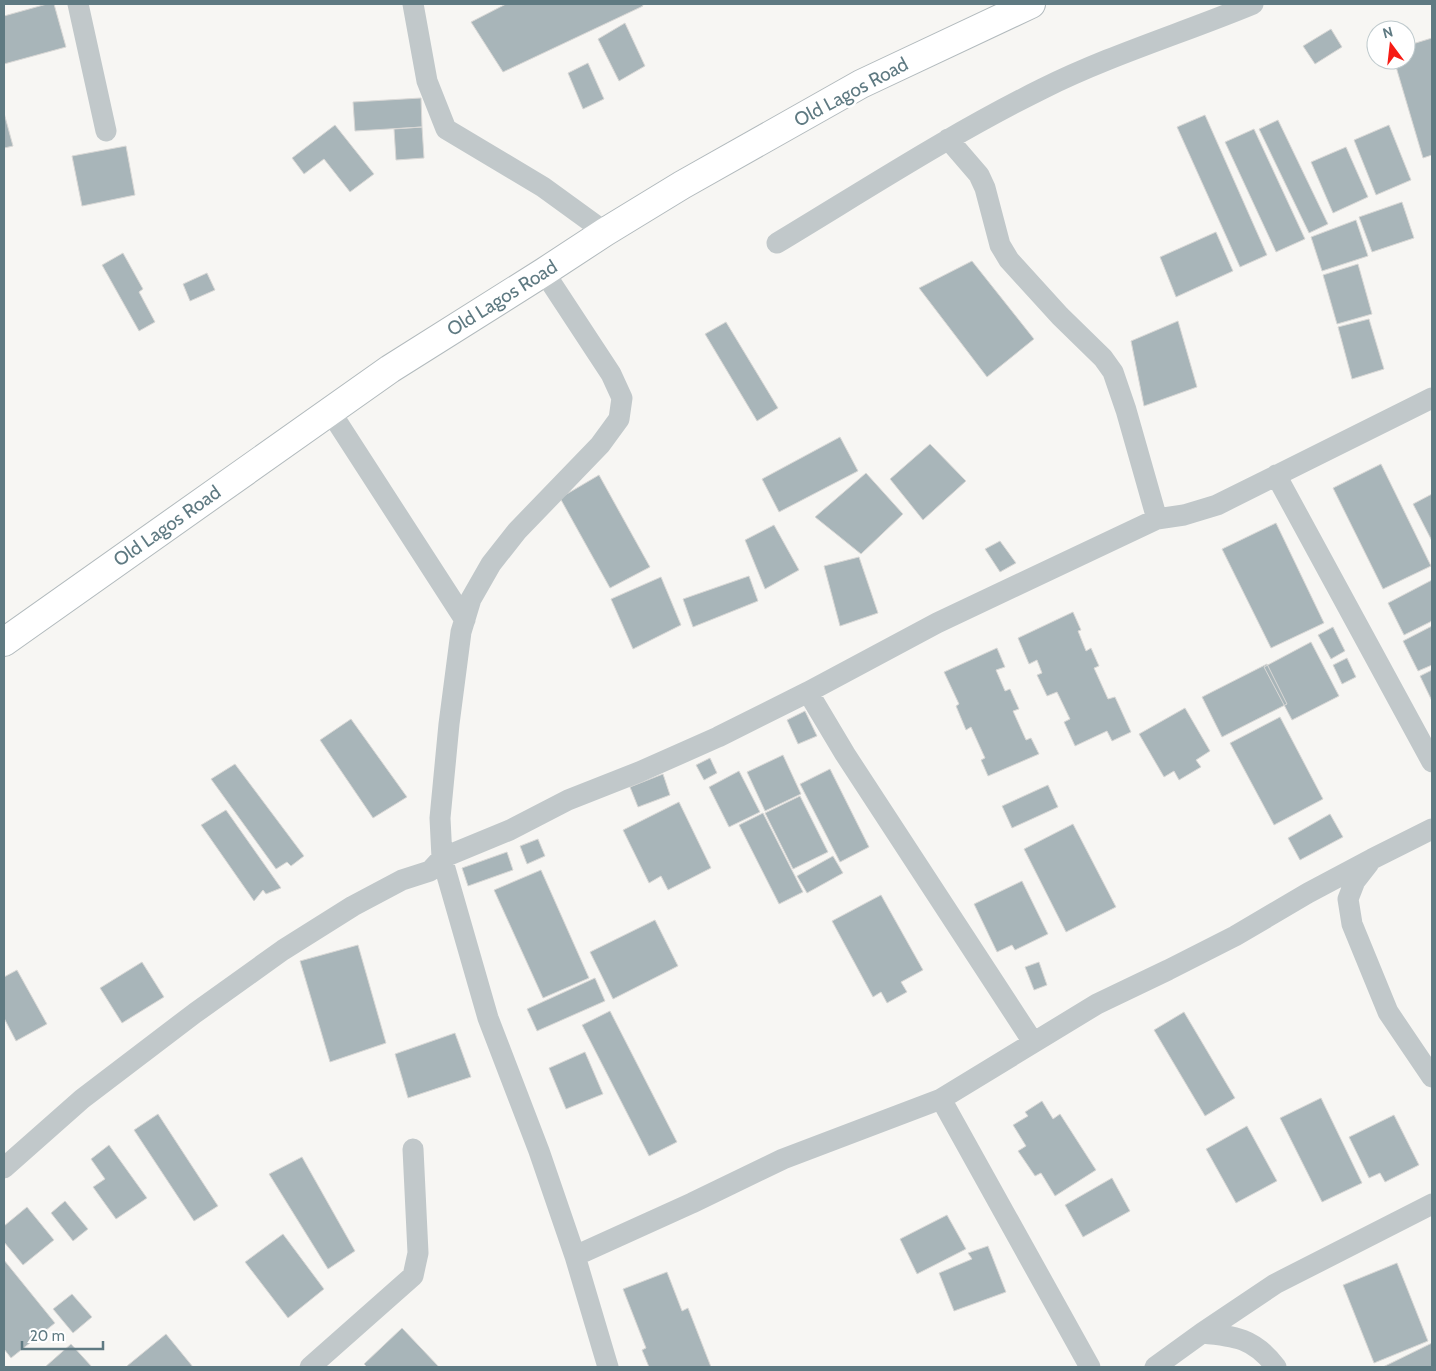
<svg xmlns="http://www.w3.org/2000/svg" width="1436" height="1371" font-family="Cabin,sans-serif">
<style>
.building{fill:#a8b5b9;stroke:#d9d8d6}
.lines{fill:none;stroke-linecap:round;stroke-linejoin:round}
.primary-casing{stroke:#b2babd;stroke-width:30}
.minor{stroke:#c1c8ca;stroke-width:21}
.primary{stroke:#fff;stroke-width:28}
.labels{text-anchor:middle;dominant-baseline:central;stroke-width:5;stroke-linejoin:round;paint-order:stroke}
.street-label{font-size:19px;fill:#5f7a82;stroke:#fff}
</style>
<rect width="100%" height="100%" fill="#f7f6f3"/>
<path class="building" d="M47,4h7l12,43 -62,17v-48z
M506,4h136l1,2 -140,66 -32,-50z
M625,23l20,43 -26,15 -21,-42z
M1331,29l11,18 -27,17 -12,-18z
M1432,38v117l-9,3 -29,-98h12v-14z
M588,63l16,36 -21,10 -15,-36z
M421,98l1,29 -67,4 -2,-29z
M4,113l9,33 -9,2z
M1205,115l62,140 -27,12 -63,-140z
M1278,120l50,104 -19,9 -50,-104z
M335,125l39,49 -24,18 -26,-33 -20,15 -12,-16z
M1389,125l22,55 -35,15 -22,-55z
M422,127l2,31 -28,2 -2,-31z
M1254,129l51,110 -29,13 -51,-110z
M126,146l9,49 -53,11 -10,-50z
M1346,147l22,50 -35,16 -22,-51z
M1402,202l12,36 -42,14 -13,-35z
M1356,220l12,36 -46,15 -11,-34z
M1216,232l17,39 -57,26 -16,-40z
M123,253l20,36 -4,3 16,30 -16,9 -37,-66z
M972,261l62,78 -47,38 -68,-89z
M1358,264l14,50 -35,10 -14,-49z
M207,273l8,17 -25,11 -7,-17z
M1369,319l15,50 -32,10 -14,-52z
M1178,321l19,66 -53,19 -13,-65z
M726,322l52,86 -21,13 -52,-87z
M840,437l18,34 -79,41 -17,-33z
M930,444l36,37 -43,39 -33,-41z
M1381,464l50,102 -48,23 -50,-101z
M866,473l37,41 -42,40 -46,-37z
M599,475l51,92 -40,21 -50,-90z
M1432,494v47l-19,-37z
M1276,523l48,100 -53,25 -49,-99z
M774,525l25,45 -34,19 -20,-49z
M1000,541l16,22 -16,9 -15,-23z
M859,557l19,56 -38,13 -16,-60z
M749,576l9,25 -65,26 -10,-28z
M661,577l20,48 -48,24 -22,-50z
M1432,580v41l-28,14 -16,-32z
M1073,612l8,18 -3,1 8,20 5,-3 8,18 -5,2 14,31 7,-2 16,35 -19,9 -5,-10 -32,15 -11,-24 6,-3 -13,-27 -10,4 -10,-21 5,-2 -5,-13 -8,4 -11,-26z
M1432,626v39l-14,6 -15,-30z
M1333,627l12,24 -14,8 -13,-24z
M1311,642l28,54 -47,24 -28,-53z
M997,648l8,19 -9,3 9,21 5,-2 9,20 -6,2 13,29 5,-2 8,16 -51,22 -7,-16 4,-2 -14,-31 -5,3 -10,-24 3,-2 -15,-32z
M1347,658l9,19 -14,7 -9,-19z
M1267,664l20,40 -65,33 -20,-40z
M1432,670v31l-12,-25z
M1185,708l25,43 -14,9 5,7 -22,13 -5,-9 -10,6 -25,-43z
M805,711l12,25 -19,8 -11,-24z
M1280,717l43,82 -49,26 -44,-82z
M351,719l56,78 -34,21 -53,-78z
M783,755l18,39 -36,17 -18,-39z
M710,758l7,15 -13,7 -8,-15z
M235,764l69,92 -13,10 -4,-4 -11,7 -65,-90z
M830,769l39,78 -29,15 -40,-78z
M739,771l21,41 -31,15 -20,-40z
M663,774l7,21 -32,12 -8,-20z
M1048,785l10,22 -46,21 -10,-22z
M800,796l28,56 -35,17 -28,-56z
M679,802l32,66 -43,22 -7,-14 -12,7 -26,-53z
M226,810l55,78 -15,6 -3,-4 -9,11 -53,-76z
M763,813l40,79 -24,12 -40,-79z
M1330,814l13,23 -43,23 -12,-22z
M1073,824l43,83 -50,25 -42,-83z
M538,839l7,17 -18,8 -7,-18z
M507,852l6,18 -45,16 -6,-18z
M833,856l10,17 -36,20 -10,-17z
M541,870l48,108 -46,20 -49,-108z
M1022,881l26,53 -33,16 -3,-5 -15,7 -23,-48z
M881,895l42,75 -22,12 6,10 -20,11 -6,-11 -8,5 -41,-76z
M655,920l23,46 -65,33 -23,-47z
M358,945l28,98 -56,19 -30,-101z
M142,962l22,35 -42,26 -22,-35z
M1039,962l8,23 -13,5 -9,-23z
M17,970l30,54 -31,17 -12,-23v-41z
M595,978l10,23 -68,30 -10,-22z
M610,1011l67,131 -28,14 -67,-131z
M1184,1012l51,86 -30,18 -51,-86z
M455,1033l16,44 -63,21 -13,-44z
M585,1052l18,42 -37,15 -17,-41z
M1321,1098l41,85 -40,19 -42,-84z
M1042,1101l11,18 7,-5 36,56 -41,26 -14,-23 -6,3 -17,-25 8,-5 -13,-21 15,-9 -3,-4z
M158,1114l60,92 -24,15 -60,-91z
M1394,1115l25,50 -34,17 -5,-9 -11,5 -20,-41z
M1247,1126l30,55 -41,22 -30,-54z
M109,1145l38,53 -31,21 -23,-32 12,-8 -14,-20z
M302,1157l53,94 -27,18 -59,-95z
M1112,1178l18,33 -47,26 -18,-32z
M65,1201l23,28 -15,12 -22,-28z
M27,1207l27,33 -31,25 -19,-23v-16z
M947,1215l19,34 -49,25 -17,-35z
M283,1234l41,55 -36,29 -43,-56z
M988,1246l18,46 -52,19 -15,-38 33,-14 -4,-6z
M4,1260l51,63 -44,35 -7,-9z
M1397,1263l31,78 -54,22 -31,-78z
M667,1272l15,39 6,-3 23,59h-62l-7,-17 4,-2 -23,-59z
M72,1294l20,23 -19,16 -20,-24z
M402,1328l37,39h-72l-3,-3z
M166,1334l27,33h-65l-1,-1z
M1432,1343v24h-49z
M71,1344l21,23h-47z"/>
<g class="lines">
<defs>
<path id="primary" d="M4,642l386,-273 154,-97 61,-40 77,-47 179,-101 170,-80"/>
</defs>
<use href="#primary" class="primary-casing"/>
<path class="minor" d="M78,4l28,127
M413,4l14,77 19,48 97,58 62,45
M948,139l31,36 6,13 15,57 9,15 51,56 43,42 10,14 13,38 31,109
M777,243c88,-53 174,-109 265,-154 68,-34 141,-56 211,-85
M544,272l67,102 11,24 -3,21 -19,26 -83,86 -26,33 -20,35 -10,33 -12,92 -9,94 2,40 46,160 51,133 36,105 33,111
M330,411l135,209
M1276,475l156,287
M808,692l37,62 188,288
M1369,863l-14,18 -7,18 4,25 36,88 44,65
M941,1099l149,268
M4,1168l78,-69 113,-86 88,-63 70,-44 49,-26 28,-9 12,-13 68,-28 58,-30 71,-28 79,-35 90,-45 129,-69 220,-104 27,-4 33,-10 215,-107
M575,1256l117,-53 91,-44 158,-60 156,-95 71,-34 67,-34 73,-43 64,-34 60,-30
M1202,1333c33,3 52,5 74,34
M310,1367l103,-91 5,-23 -5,-104
M1155,1367l47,-34 73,-49 157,-80"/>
<use href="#primary" class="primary"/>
</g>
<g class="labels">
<g class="street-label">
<text transform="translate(851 92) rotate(-28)">Old Lagos Road</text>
<text transform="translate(502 298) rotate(-32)">Old Lagos Road</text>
<text transform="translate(167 526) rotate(-35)">Old Lagos Road</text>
</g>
</g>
<rect width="1436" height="1371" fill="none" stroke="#5f7a82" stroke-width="10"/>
<g transform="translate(1391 45) rotate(345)"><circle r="24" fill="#ffffff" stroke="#bfcacd"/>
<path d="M0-4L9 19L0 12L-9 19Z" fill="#f61c15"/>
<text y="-8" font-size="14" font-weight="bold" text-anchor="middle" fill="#5f7a82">N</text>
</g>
<path d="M22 1341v8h81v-8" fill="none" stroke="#5f7a82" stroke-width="2.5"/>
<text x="30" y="1341" font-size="15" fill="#5f7a82" stroke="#ffffff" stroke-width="4" paint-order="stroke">20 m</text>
</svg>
